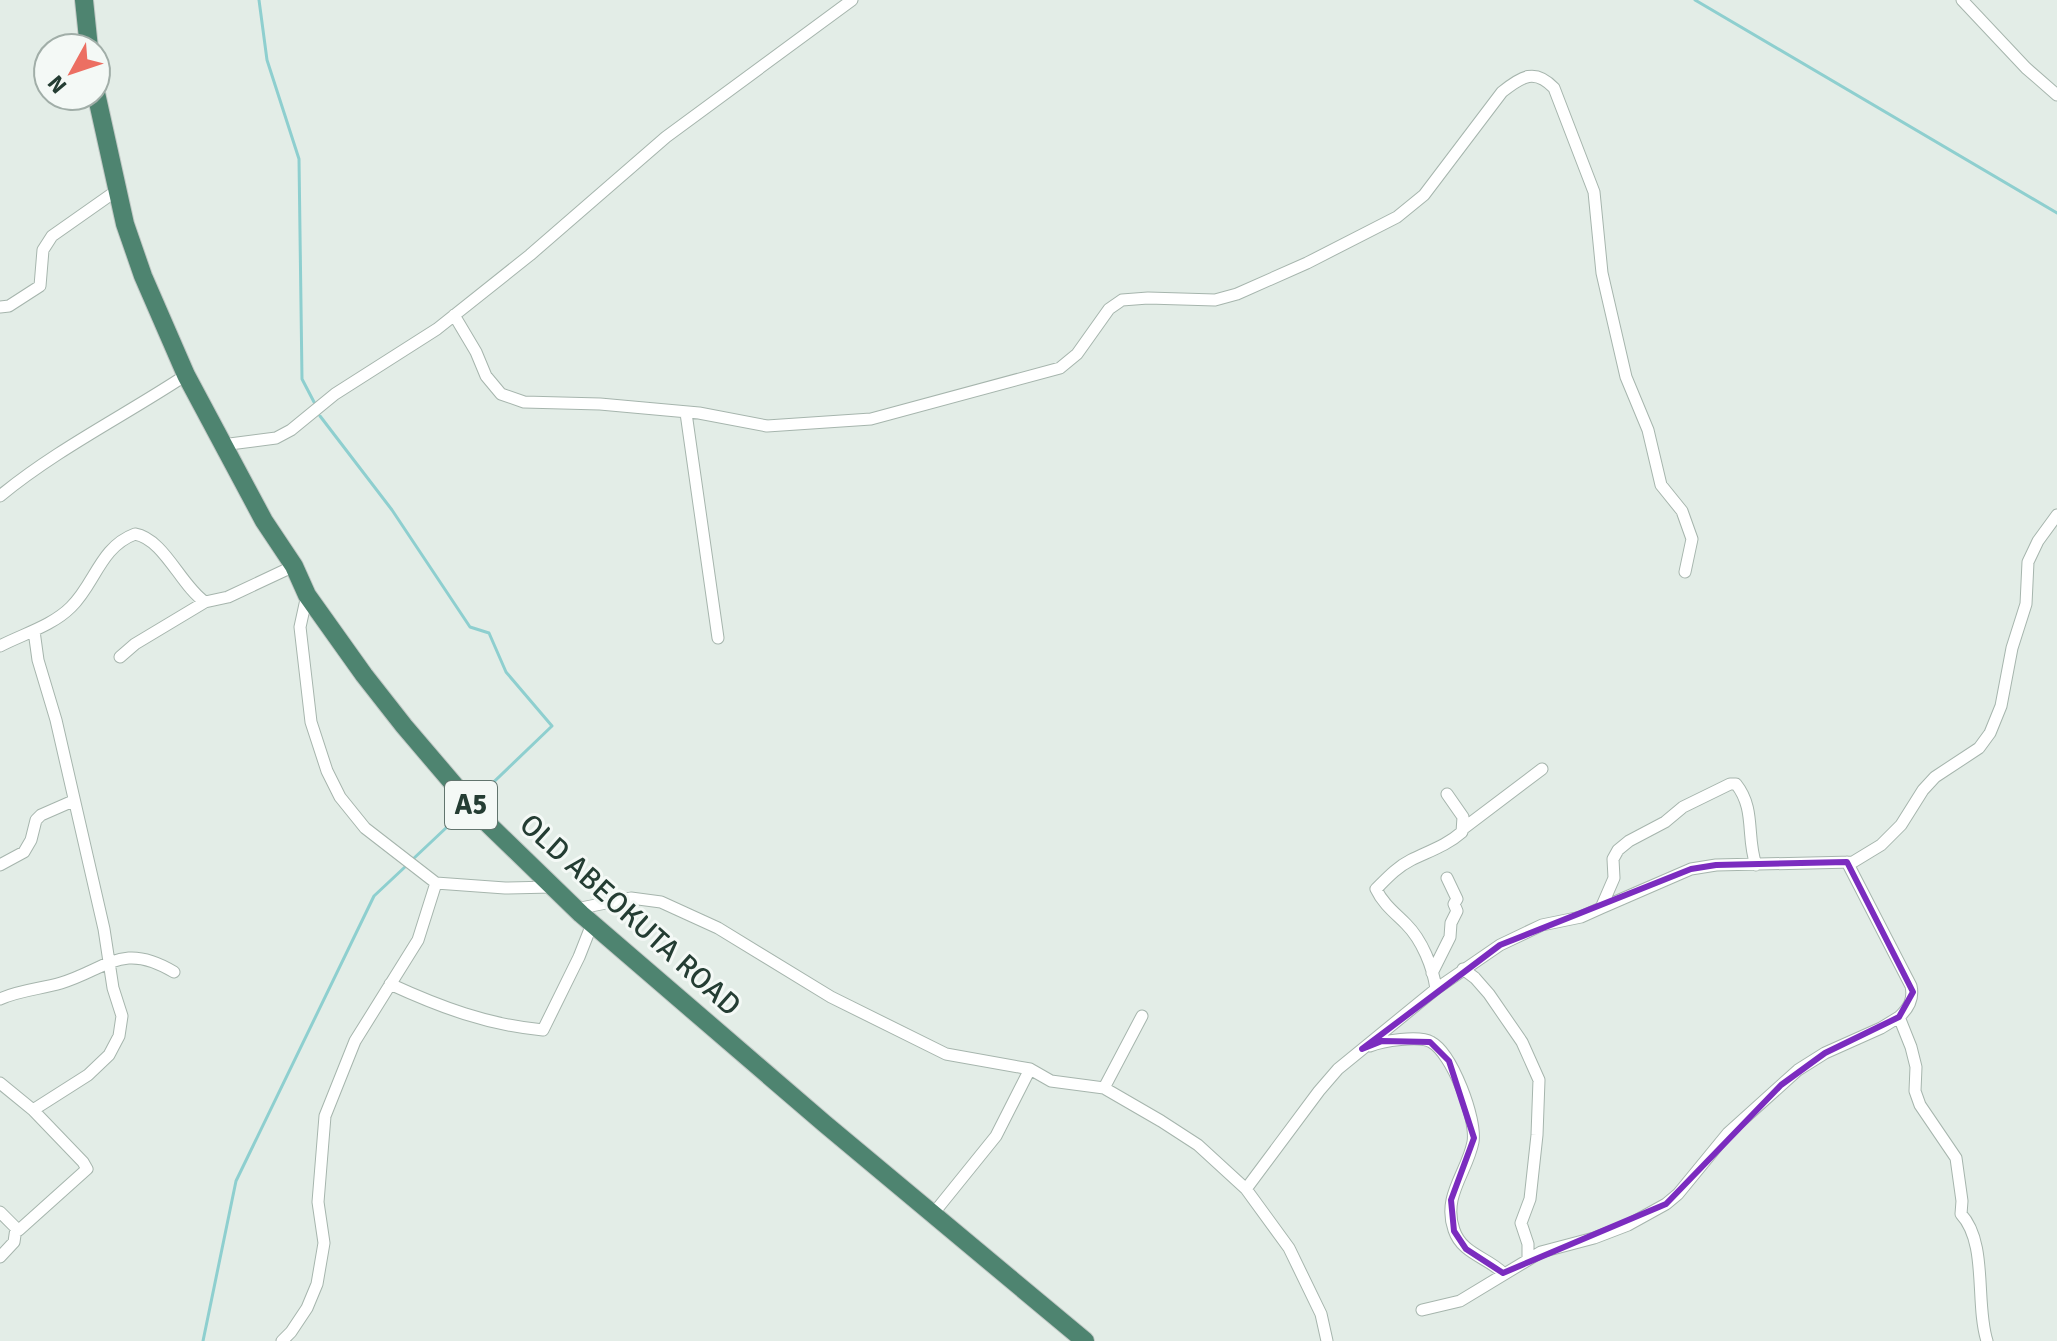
<svg xmlns="http://www.w3.org/2000/svg" width="2057" height="1341" font-family="Signika,sans-serif">
<style>
.lines{fill:none;stroke-linecap:round;stroke-linejoin:round}
.stream{stroke:#8ecfcf;stroke-width:3}
.minor-casing{stroke:#a6b5ad;stroke-width:13}
.trunk-casing{stroke:#c2c9c6;stroke-width:20}
.minor{stroke:#fff;stroke-width:11}
.trunk{stroke:#4e8470;stroke-width:18}
.marked{fill:none;stroke:#7b2cbf;stroke-width:6;stroke-linejoin:round}
.labels{text-anchor:middle;dominant-baseline:central;stroke-width:6;stroke-linejoin:round;paint-order:stroke}
.shield{fill:#f4f9f6;stroke:#62756e;stroke-width:2}
.shield-label{font-size:28px;font-weight:bold;fill:#243d33}
.street-label{font-size:30px;fill:#243d33;stroke:#f4f9f6}
</style>
<rect width="100%" height="100%" fill="#e3ede7"/>
<g class="lines">
<path class="stream" d="M259,0l8,60 32,99 3,220 12,23
M1695,0l362,213
M320,416l72,94 78,117 19,6 17,39 46,54 -75,72
M412,860l52,-49
M203,1341l33,-160 138,-285 32,-30"/>
<defs>
<path id="minor" d="M1962,0l64,68 31,27
M0,307l9,-1 31,-20 3,-36 9,-14 64,-45
M454,315l22,37 10,24 15,18 23,8 76,2 99,9 68,13 104,-7 189,-51 17,-14 32,-45 13,-9 26,-2 67,2 22,-6 70,-31 90,-46 27,-22 78,-103c20,-16 33,-24 52,-4l40,104 8,81 24,104 22,53 13,55 21,26 10,28 -7,33
M686,413l32,225
M222,445l54,-7 15,-8 44,-36 102,-65 93,-74 136,-118 186,-137
M0,496c57,-47 124,-80 186,-121
M307,595l-7,32 11,95 16,49 13,26 25,31 71,55 69,5 47,-1
M0,646c23,-12 52,-20 71,-39 24,-23 29,-60 64,-73 29,5 46,52 70,68l23,-5 66,-31
M120,657l15,-13 70,-42
M1464,828l78,-59
M1847,862l64,124c3,13 -2,22 -12,31l12,30 5,20 -1,24 5,14 36,53 6,43 -1,13c27,29 14,89 26,127
M0,865l24,-13 7,-12 5,-20 5,-5 32,-14
M1601,908l13,-30 -1,-19 5,-9 11,-9 36,-19 18,-15 47,-23h6c20,25 10,53 20,81
M576,909l55,-11 30,4 57,26 113,69 115,57 84,15 21,12 53,7 57,33 37,24 48,44 43,59 32,66 6,27
M1463,969l12,9 14,16 33,48 17,38 -2,55 -7,64 -9,24 7,21v14
M1432,973l18,-36 1,-14 6,-12 -3,-7 3,-5 -10,-21
M390,984c50,23 98,41 153,46l36,-73 13,-33
M1436,989c-3,-22 -14,-49 -30,-65 -11,-11 -23,-20 -30,-35 11,-11 21,-22 35,-29 18,-9 35,-14 51,-28l1,-15 -16,-23
M0,999c20,-9 41,-10 61,-16 46,-14 61,-42 113,-11
M1370,1046c12,-5 49,-11 61,-4 21,11 46,77 42,100 -6,31 -31,54 -19,88 8,24 33,27 49,43
M0,1083l33,27 50,52 4,7 -68,61 -3,-2
M1104,1088l38,-72
M33,1110l55,-35 21,-20 10,-19 3,-20 -9,-28 -9,-59 -48,-209 -18,-60 -4,-29
M1246,1189l73,-98 19,-22 98,-80 64,-44 42,-20 39,-8 20,-9 90,-39 25,-4 137,-3 28,-17 20,-20 22,-35 12,-13 44,-29 11,-15 11,-27 11,-58 14,-44 2,-42 10,-21 19,-26
M0,1212l16,16 -2,14 -14,15
M933,1214l63,-78 34,-67
M1422,1310l38,-9 81,-49 53,-14 34,-13 38,-21 12,-10 50,-61 70,-63 27,-17 56,-25 18,-11
M282,1341l9,-9 16,-24 10,-24 7,-41 -6,-41 7,-86 30,-75 63,-101 18,-57"/>
<path id="trunk" d="M84,0l5,48
M96,93l29,131 18,52 43,99 78,146 30,45 13,29 57,80 40,51 81,95 96,93 244,210 260,217"/>
</defs>
<use href="#minor" class="minor-casing"/>
<use href="#trunk" class="trunk-casing"/>
<use href="#minor" class="minor"/>
<use href="#trunk" class="trunk"/>
</g>
<path class="marked" d="M1847,862l66,130 -14,25 -74,36 -44,32 -115,119 -163,69 -37,-24 -12,-18 -3,-31 23,-62 -25,-77 -19,-19 -48,-1 -20,8 138,-104 191,-76 25,-4z"/>
<g class="labels">
<rect class="shield" x="445" y="781" width="52" height="48" rx="6"/>
<g class="shield-label">
<text x="471" y="805">A5</text>
</g>
<g class="street-label">
<text transform="translate(630 915) rotate(42)">OLD ABEOKUTA ROAD</text>
</g>
</g>
<g transform="translate(72 72) rotate(230)"><circle r="38" fill="#f4f9f6" stroke="#a1aea8" stroke-width="2"/>
<path d="M0-6L14 30L0 20L-14 30Z" fill="#ec6f62"/>
<text y="-12" font-size="22" font-weight="bold" text-anchor="middle" fill="#243d33">N</text>
</g>
</svg>
